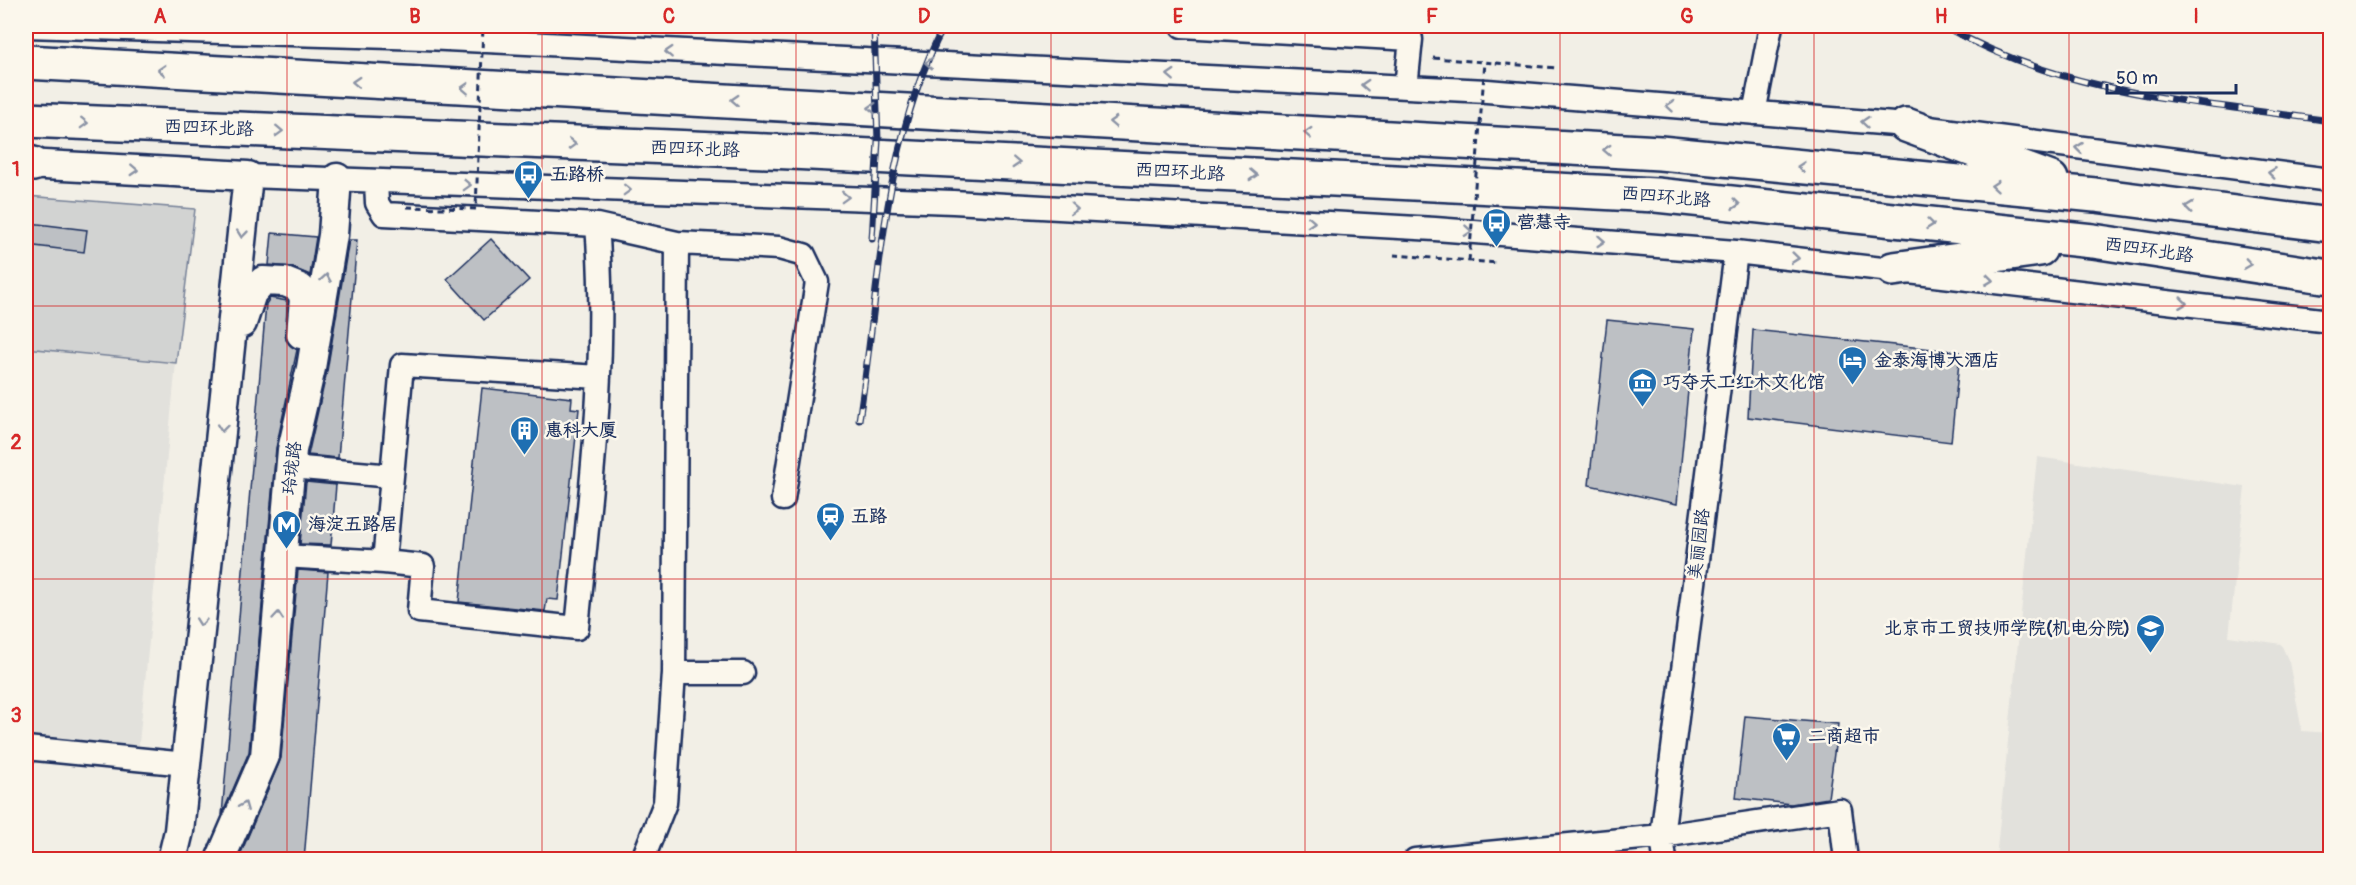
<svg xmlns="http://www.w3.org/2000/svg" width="2356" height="885" font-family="Pangolin,'LXGW WenKai TC',sans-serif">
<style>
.built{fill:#e2e1dc}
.green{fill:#d2d3d2;stroke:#768198;stroke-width:1.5}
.building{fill:#bdc0c4;stroke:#1b2f5e;stroke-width:1.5}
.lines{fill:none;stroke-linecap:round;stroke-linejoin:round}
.minor-casing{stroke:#1b2f5e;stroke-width:27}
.major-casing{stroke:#1b2f5e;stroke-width:33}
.highway-casing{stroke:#1b2f5e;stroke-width:38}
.path{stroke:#1b2f5e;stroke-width:3;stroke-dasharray:6 4.5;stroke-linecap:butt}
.minor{stroke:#fbf7ec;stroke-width:22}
.major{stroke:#fbf7ec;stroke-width:28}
.highway{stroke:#fbf7ec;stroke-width:33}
.rail-casing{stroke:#1b2f5e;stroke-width:7}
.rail{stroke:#fbf7ec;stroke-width:4.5;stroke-dasharray:14;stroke-linecap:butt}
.path-bridge{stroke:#1b2f5e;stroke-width:3;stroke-dasharray:6 4.5;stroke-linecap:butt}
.oneway{stroke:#8b93a5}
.grid{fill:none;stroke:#d62828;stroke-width:1.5;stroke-opacity:0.55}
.labels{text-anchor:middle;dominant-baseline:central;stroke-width:5;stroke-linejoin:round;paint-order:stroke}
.street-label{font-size:18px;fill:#1b2f5e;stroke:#fbf7ec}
.poi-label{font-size:18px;font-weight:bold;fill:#1b2f5e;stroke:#fbf7ec;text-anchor:start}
.neatline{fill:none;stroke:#d62828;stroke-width:2}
.grid-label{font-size:20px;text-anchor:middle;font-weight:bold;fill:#d62828}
</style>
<rect width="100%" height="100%" fill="#f2efe6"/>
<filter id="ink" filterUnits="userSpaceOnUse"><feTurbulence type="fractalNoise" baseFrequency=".0167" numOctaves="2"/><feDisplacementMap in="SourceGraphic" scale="12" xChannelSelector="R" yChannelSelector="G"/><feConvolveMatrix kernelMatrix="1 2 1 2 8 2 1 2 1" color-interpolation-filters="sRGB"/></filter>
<g filter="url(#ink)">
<path class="built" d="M26,348l150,15 -38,391 -112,-11z
M2037,457l208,30 -16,149 52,8 8,18 13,69 28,2v126h-334z"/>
<path class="green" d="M26,196l169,13 -19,154 -150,-15z"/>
<path class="building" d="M30,223l57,7 -3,22 -57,-7z
M272,233l44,4 -6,38 -19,-8 -22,-2z
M491,239l38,41 -45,40 -37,-41z
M349,240h8l-19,218 -30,-3 19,-84z
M270,298l17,3 -1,39 11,10 -21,98 -27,304 -27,63 44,-511z
M1607,320l87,9 -17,175 -88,-19z
M1753,330l207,22 -9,90 -203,-25z
M482,388l90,10 -1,10 8,1 -21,191 -11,-1 -2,12 -86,-9z
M306,482l30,3 -5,60 -31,-1z
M298,570l30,2 -24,288h-66l43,-102z
M1745,716l93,8 -10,74 -37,6 -55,-6z"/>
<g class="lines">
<defs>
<path id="minor" d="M26,26l399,12 1062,53 419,34 424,55
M1182,26l229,13 -5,48
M1754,113l17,-87
M248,176l705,26 482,27 301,23 594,69
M376,181l1,22 7,11 213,11 80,18 -3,430 -9,130 -21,53
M677,243l102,5 25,7 13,27 -34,217
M291,467l101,9 10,-111 197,12
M283,556l101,6 8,-86
M384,562l39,4 -4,45 158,17c13,-133 31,-268 20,-403
M674,673h69
M26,748l160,16
M1415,860l247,-24 178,-26 6,50
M1665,860l-3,-24 74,-584"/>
<path id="major" d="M26,164l222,12 -69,655 -7,29
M242,323l10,-30 11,-12 22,1 15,6 4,11 -3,35
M220,860l45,-104 27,-306 19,-82 22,-133 4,-57"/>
<path id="highway" d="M26,62l1634,91 435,42 235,30
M26,120l765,32 865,43 437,46 237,36
M1906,125l145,54
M26,162l7,2
M1893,269l147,-20"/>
</defs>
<use href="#minor" class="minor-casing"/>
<use href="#major" class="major-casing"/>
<use href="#highway" class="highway-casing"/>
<path class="path" d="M814,26h3
M1433,58l124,10
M1394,255l104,8"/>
<use href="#minor" class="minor"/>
<use href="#major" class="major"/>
<use href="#highway" class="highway"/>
<defs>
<path id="rail" d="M1944,26c123,70 251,75 386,95
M872,239l6,-98 -4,-115
M859,420c21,-131 22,-274 85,-394"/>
</defs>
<use href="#rail" class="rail-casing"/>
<use href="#rail" class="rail"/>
<path class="path-bridge" d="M407,207l69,2 7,-183
M1469,261l16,-199"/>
</g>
<defs><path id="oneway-chevron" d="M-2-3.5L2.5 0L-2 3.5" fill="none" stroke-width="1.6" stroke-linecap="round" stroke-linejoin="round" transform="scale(1.5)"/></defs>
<g class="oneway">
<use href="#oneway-chevron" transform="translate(669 52) rotate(-177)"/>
<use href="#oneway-chevron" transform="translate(929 63) rotate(-178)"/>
<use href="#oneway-chevron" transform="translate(162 70) rotate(-177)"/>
<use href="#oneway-chevron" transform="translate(1171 75) rotate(-177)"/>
<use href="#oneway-chevron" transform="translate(356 82) rotate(-177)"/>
<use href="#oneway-chevron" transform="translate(1365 85) rotate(-177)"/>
<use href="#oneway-chevron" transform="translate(465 88) rotate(-177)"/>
<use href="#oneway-chevron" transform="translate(735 100) rotate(-177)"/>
<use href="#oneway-chevron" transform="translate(1670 106) rotate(-175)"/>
<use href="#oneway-chevron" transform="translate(872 108) rotate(-177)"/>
<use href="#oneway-chevron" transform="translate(1113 122) rotate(-177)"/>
<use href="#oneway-chevron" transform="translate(1865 122) rotate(-175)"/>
<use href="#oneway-chevron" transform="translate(84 123) rotate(2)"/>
<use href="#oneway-chevron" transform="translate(279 131) rotate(2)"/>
<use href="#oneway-chevron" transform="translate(1308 133) rotate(-177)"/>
<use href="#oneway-chevron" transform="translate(572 144) rotate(2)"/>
<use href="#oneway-chevron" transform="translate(2079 148) rotate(-173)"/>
<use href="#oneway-chevron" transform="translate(1607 150) rotate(-177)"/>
<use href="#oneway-chevron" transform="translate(1016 163) rotate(3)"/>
<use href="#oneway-chevron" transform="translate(1801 167) rotate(-175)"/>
<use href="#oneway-chevron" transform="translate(134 170) rotate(3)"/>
<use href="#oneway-chevron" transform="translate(2272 173) rotate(-173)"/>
<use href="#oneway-chevron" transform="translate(1253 175) rotate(3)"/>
<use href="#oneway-chevron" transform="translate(467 185) rotate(2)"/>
<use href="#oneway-chevron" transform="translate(1995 186) rotate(-175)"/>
<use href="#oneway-chevron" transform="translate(627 190) rotate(2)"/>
<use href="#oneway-chevron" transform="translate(845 197) rotate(2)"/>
<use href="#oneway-chevron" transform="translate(1736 204) rotate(6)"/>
<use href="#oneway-chevron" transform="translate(2189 207) rotate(-173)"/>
<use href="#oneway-chevron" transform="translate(1074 209) rotate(3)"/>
<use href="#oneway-chevron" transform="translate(1311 222) rotate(3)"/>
<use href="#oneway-chevron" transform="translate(1930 224) rotate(6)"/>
<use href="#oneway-chevron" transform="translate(1468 231) rotate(4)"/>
<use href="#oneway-chevron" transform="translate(242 234) rotate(96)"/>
<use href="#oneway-chevron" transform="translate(1601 241) rotate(4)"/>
<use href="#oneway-chevron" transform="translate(1795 258) rotate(6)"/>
<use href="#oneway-chevron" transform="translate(2248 264) rotate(8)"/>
<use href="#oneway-chevron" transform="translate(326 278) rotate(-81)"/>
<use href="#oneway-chevron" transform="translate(1989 280) rotate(7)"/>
<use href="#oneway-chevron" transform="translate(2183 303) rotate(7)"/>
<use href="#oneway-chevron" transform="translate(222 428) rotate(96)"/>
<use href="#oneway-chevron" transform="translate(278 616) rotate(-85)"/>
<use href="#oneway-chevron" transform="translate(201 622) rotate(96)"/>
<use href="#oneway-chevron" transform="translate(244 806) rotate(-68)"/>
</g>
</g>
<path class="grid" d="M287,26v834M542,26v834M796,26v834M1051,26v834M1305,26v834M1560,26v834M1814,26v834M2069,26v834M26,306h2304M26,579h2304"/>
<defs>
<symbol id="bus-pin" viewBox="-11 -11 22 30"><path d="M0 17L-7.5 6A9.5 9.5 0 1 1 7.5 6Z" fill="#1f6fb2" stroke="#fbf7ec"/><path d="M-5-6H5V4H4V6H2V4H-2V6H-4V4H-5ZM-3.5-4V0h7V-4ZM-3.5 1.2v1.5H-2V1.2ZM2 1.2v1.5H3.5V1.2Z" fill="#fff"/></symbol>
<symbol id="hotel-pin" viewBox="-11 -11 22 30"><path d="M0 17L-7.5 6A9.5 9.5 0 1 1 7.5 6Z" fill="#1f6fb2" stroke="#fbf7ec"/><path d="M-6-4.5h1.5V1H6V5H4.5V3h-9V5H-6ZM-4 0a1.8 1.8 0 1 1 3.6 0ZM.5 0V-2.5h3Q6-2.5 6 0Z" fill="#fff"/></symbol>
<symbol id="museum-pin" viewBox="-11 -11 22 30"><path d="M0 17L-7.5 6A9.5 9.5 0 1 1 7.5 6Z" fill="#1f6fb2" stroke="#fbf7ec"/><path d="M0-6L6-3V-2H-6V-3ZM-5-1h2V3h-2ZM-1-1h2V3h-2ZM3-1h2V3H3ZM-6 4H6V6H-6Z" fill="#fff"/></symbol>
<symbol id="building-pin" viewBox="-11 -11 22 30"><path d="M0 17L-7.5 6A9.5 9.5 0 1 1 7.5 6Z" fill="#1f6fb2" stroke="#fbf7ec"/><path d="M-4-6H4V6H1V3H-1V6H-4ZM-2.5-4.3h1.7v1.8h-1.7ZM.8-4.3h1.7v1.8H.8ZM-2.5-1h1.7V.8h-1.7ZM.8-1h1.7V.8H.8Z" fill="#fff"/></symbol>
<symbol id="station-pin" viewBox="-11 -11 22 30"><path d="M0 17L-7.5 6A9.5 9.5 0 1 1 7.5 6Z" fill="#1f6fb2" stroke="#fbf7ec"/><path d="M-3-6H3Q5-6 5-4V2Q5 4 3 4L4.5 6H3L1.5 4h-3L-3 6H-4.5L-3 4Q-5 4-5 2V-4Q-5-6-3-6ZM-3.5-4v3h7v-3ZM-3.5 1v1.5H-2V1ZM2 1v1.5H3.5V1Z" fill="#fff"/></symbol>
<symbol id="metro-pin" viewBox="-11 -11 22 30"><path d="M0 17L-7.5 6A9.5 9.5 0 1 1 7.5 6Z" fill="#1f6fb2" stroke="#fbf7ec"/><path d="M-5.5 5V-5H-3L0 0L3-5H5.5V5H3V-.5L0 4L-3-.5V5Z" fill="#fff"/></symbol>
<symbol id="university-pin" viewBox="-11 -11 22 30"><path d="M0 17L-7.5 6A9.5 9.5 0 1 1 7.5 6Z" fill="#1f6fb2" stroke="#fbf7ec"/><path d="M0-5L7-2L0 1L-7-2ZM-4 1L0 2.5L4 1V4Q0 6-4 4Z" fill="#fff"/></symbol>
<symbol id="supermarket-pin" viewBox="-11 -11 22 30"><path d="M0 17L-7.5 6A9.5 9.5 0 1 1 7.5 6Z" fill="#1f6fb2" stroke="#fbf7ec"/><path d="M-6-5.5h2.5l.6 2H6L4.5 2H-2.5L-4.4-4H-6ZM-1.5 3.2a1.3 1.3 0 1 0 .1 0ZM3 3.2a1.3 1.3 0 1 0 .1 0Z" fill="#fff"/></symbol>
</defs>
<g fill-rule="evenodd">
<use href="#bus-pin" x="512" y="158" width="33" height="45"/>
<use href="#bus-pin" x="1480" y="206" width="33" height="45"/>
<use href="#hotel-pin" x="1836" y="344" width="33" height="45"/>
<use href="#museum-pin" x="1626" y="366" width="33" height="45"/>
<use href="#building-pin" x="508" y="414" width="33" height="45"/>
<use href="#station-pin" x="814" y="500" width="33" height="45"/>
<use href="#metro-pin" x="270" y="508" width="33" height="45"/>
<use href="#university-pin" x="2134" y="612" width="33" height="45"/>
<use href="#supermarket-pin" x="1770" y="720" width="33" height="45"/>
</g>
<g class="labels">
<g class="street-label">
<text transform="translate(209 128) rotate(2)">西四环北路</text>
<text transform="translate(695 149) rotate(2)">西四环北路</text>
<text transform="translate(1180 172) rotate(3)">西四环北路</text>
<text transform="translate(1666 197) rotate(5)">西四环北路</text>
<text transform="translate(2149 250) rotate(8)">西四环北路</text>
<text transform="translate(292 468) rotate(-83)">玲珑路</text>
<text transform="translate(1699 544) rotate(-83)">美丽园路</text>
</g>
<g class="poi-label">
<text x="550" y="174">五路桥</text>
<text x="1517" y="222">营慧寺</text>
<text x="1874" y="360">金泰海博大酒店</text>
<text x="1663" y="382">巧夺天工红木文化馆</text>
<text x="545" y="430">惠科大厦</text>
<text x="851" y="516">五路</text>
<text x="308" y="524">海淀五路居</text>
<text x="2130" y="628" text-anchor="end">北京市工贸技师学院(机电分院)</text>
<text x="1808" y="736">二商超市</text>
</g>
</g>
<rect width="2356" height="885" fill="none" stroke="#fbf7ec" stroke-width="66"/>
<path d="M2107 84v9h129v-9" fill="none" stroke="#1b2f5e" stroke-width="3"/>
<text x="2116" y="84" font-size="18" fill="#1b2f5e" stroke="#fbf7ec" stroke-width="4.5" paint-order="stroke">50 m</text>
<rect x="33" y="33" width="2290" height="819" class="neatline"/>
<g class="grid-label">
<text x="160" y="23">A</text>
<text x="415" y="23">B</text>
<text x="669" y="23">C</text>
<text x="924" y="23">D</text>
<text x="1178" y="23">E</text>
<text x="1432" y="23">F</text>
<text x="1687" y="23">G</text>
<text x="1941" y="23">H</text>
<text x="2196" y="23">I</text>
<text x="16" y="176">1</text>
<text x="16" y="449">2</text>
<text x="16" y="722">3</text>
</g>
</svg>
